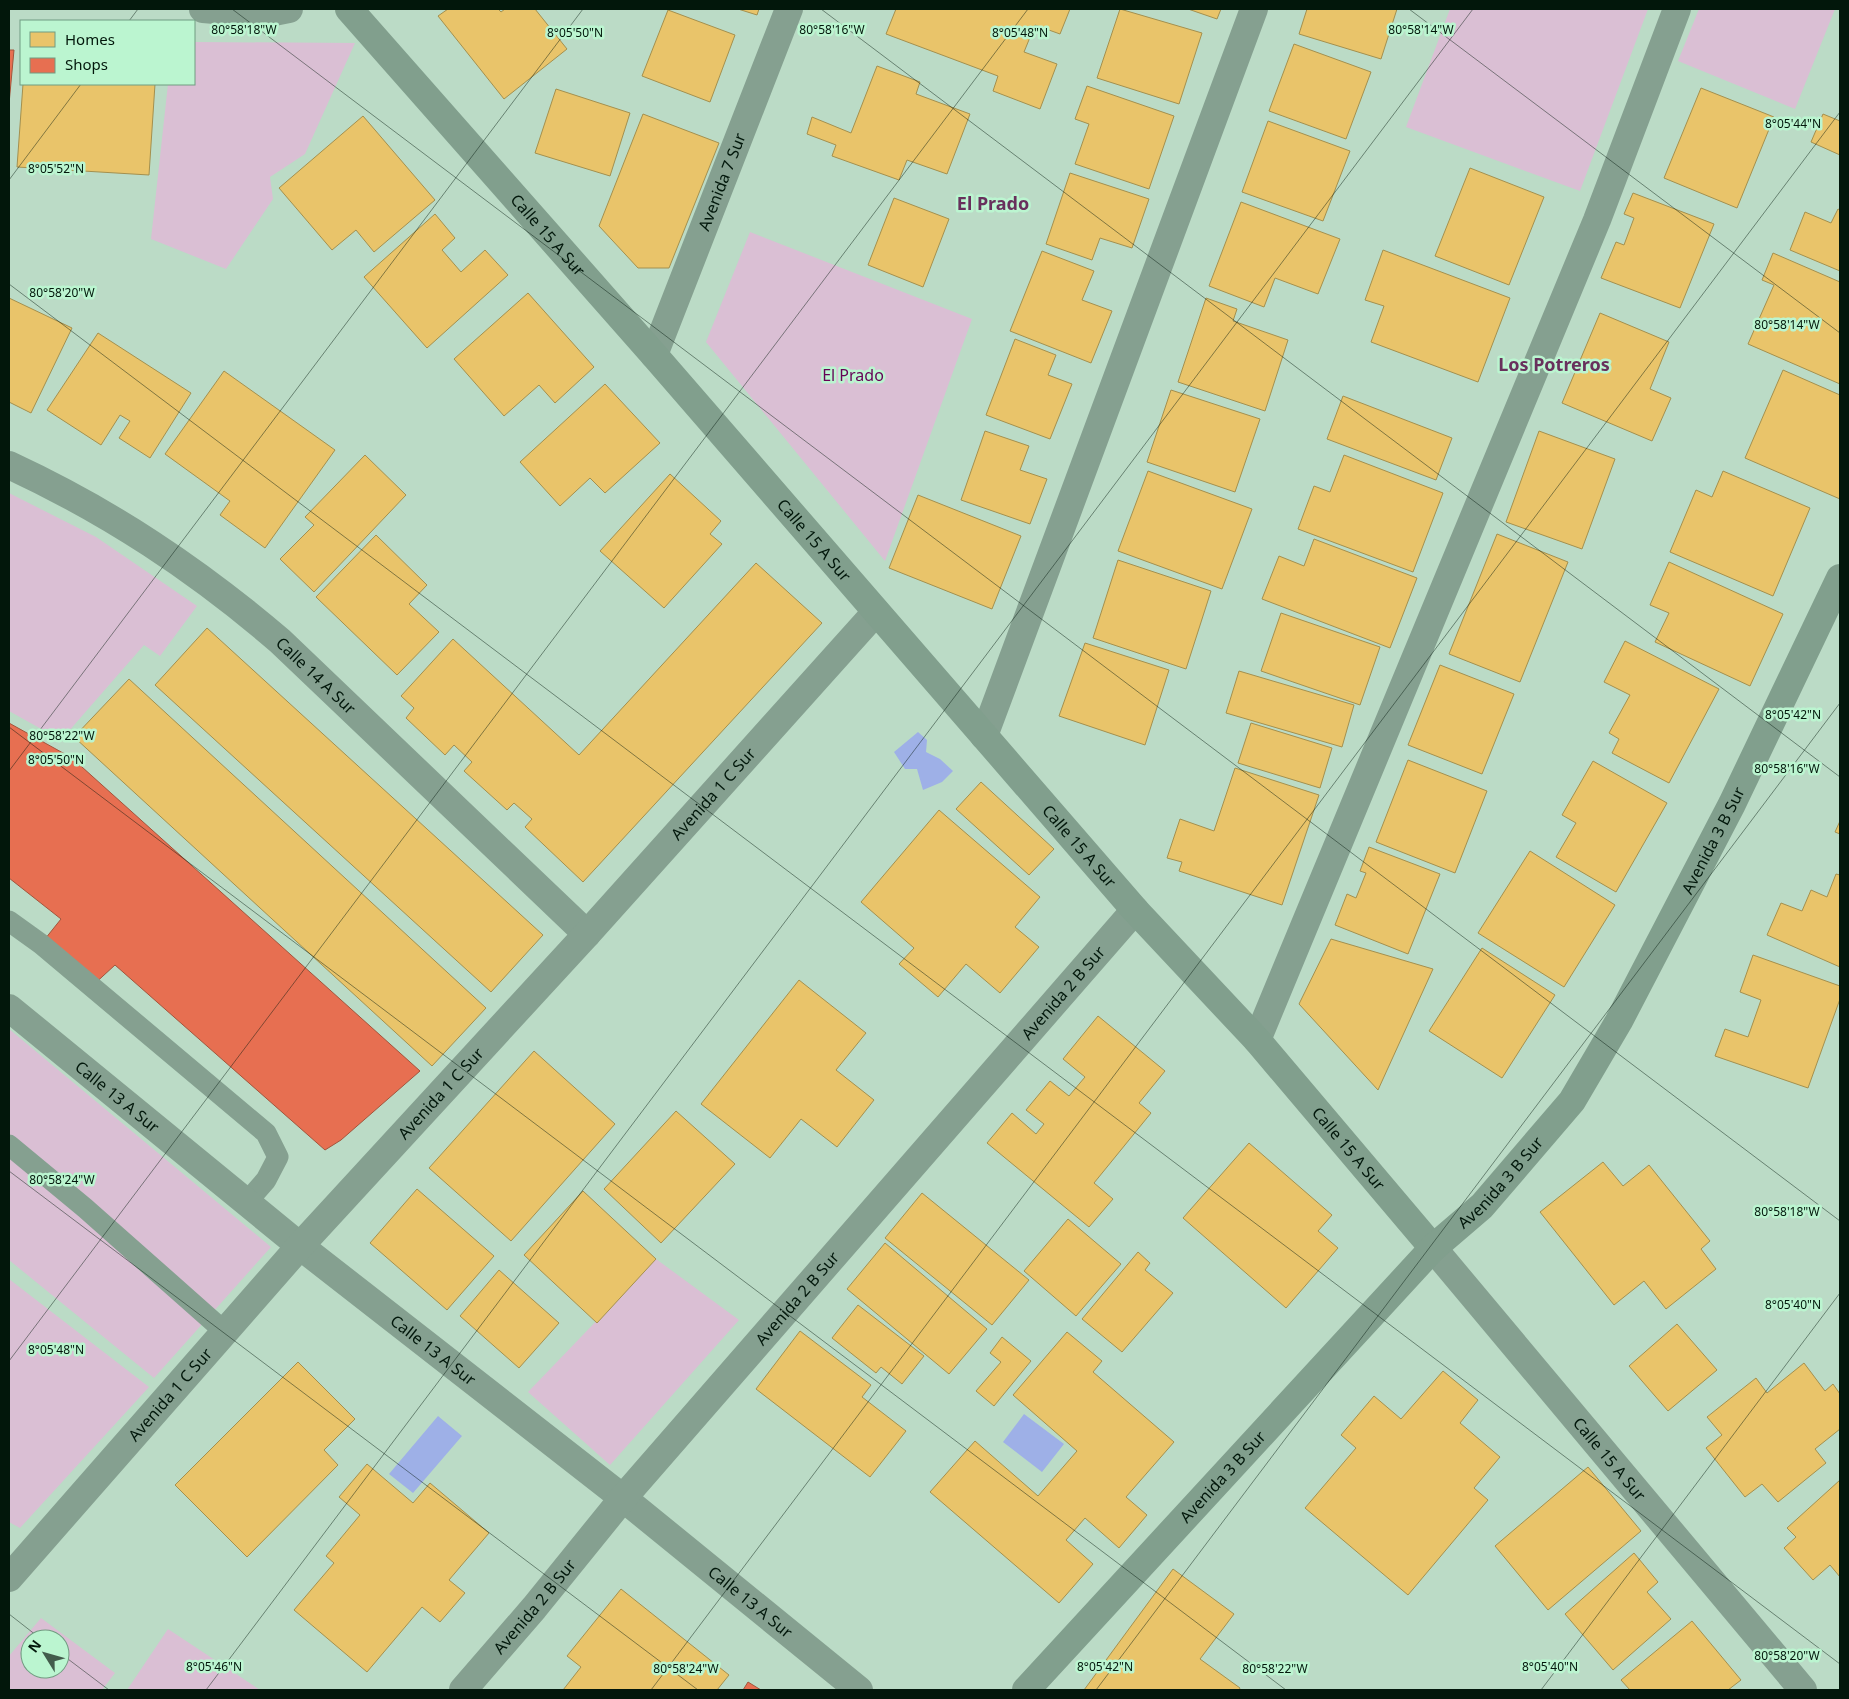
<svg xmlns="http://www.w3.org/2000/svg" width="1849" height="1699" font-family="'Noto Sans',sans-serif">
<style>
.green{fill:#dabfd4;fill-rule:evenodd}
.water{fill:#9eb0e7}
.homes{fill:#e9c46a;stroke:#a4904e}
.shops{fill:#e76f51;stroke:#a2553c}
.lines{fill:none;stroke-linecap:round;stroke-linejoin:round}
.lane{stroke:#85a090;stroke-width:21}
.street{stroke:#85a090;stroke-width:28}
.secondary{stroke:#819f8d;stroke-width:28}
.ticks{fill:none;stroke:#02170b;stroke-width:1;stroke-opacity:0.45}
.labels{text-anchor:middle;dominant-baseline:central;stroke-width:5;stroke-linejoin:round;paint-order:stroke}
.street-label{font-size:16px;fill:#02170b;stroke:#bbf5d0}
.park-label{font-size:16px;fill:#650256;stroke:#bbf5d0}
.neighbourhood-label{font-size:18px;font-weight:bold;fill:#68305c;stroke:#bbf5d0}
.ticks-label{font-size:12px;text-anchor:middle;fill:#02170b;stroke:#bbf5d0;stroke-width:5;stroke-linejoin:round;paint-order:stroke}
</style>
<rect width="100%" height="100%" fill="#bbdbc6"/>
<path class="green" d="M1450,9h198l-68,182 -174,-64z
M1699,9h136l-40,100 -117,-48z
M194,42l161,1 -50,111 -35,23 3,22 -47,70 -75,-30 17,-155h26z
M750,232l222,87 -87,242 -179,-219z
M9,493l87,44 101,69 -37,50 -16,-11 -83,95 -52,-29z
M9,1029l262,218 -117,131 -145,-118z
M656,1259l83,61 -129,145 -82,-73z
M9,1279l140,108 -129,141 -11,-6z
M41,1618l74,55 -13,17h-93v-34zM30,1639h30v30h-30z
M168,1629l92,61h-133z"/>
<path class="water" d="M918,732l9,8 -1,12 14,7 13,12 -11,11 -19,8 -6,-21h-12l-11,-17z
M1024,1414l40,30 -22,28 -39,-30z
M438,1416l24,20 -49,57 -24,-19z"/>
<path class="homes" d="M448,9h50l3,3 4,-3h30l32,40 -63,50 -66,-83z
M738,9h21l-2,6z
M896,9h174l-10,25 -25,-9 -11,27 33,12 -17,45 -47,-18 5,-15 -112,-42z
M1120,9l82,24 -23,71 -82,-26z
M1188,9h33l-4,10z
M1307,9h90l-16,50 -82,-25z
M668,10l67,25 -25,67 -68,-26z
M1294,44l77,28 -25,67 -77,-28z
M877,66l43,16 -4,12 54,20 -23,60 -40,-14 -8,20 -67,-24 4,-11 -29,-11 5,-17 39,16z
M23,84h132l-6,91 -132,-8z
M1087,86l87,30 -25,73 -74,-25 14,-40 -14,-5z
M1701,88l73,29 -37,91 -73,-30z
M556,89l74,24 -20,63 -75,-23z
M643,114l76,29 -50,125h-31l-39,-42z
M1823,114l17,7v34l-29,-13z
M363,116l72,84 -61,52 -18,-22 -24,20 -53,-62z
M1268,121l82,30 -27,70 -81,-29z
M1470,168l74,29 -35,88 -74,-29z
M1070,173l79,26 -17,49 -32,-10 -8,22 -46,-16z
M1633,193l81,31 -34,84 -79,-30 15,-36 8,3 10,-27 -10,-4z
M894,198l55,21 -26,68 -55,-22z
M1241,202l99,37 -22,55 -43,-16 -11,29 -55,-21z
M1838,209l2,1v61l-50,-21 15,-38 26,11z
M435,214l20,24 -13,12 19,22 24,-22 23,25 -81,73 -63,-71z
M1383,250l127,48 -32,84 -107,-40 13,-36 -19,-6z
M1042,251l52,20 -12,29 30,11 -21,52 -81,-32z
M1773,253l67,29v102l-92,-40 26,-59 -12,-5z
M528,293l66,74 -39,36 -16,-18 -35,31 -50,-57z
M9,298l63,30 -41,85 -22,-11z
M1206,298l31,11 -4,12 55,19 -23,71 -87,-29z
M1600,313l69,29 -19,47 21,9 -19,43 -90,-38z
M98,333l93,60 -41,65 -31,-20 11,-17 -10,-6 -19,30 -54,-35z
M1015,339l41,16 -8,20 24,9 -22,55 -64,-24z
M1783,370l57,25v104l-95,-41z
M224,371l111,79 -70,98 -45,-33 10,-14 -65,-47z
M605,384l55,59 -55,50 -15,-15 -30,28 -40,-44z
M1171,390l89,29 -25,73 -88,-30z
M1343,396l109,42 -16,42 -109,-41z
M985,431l44,15 -9,24 27,9 -17,45 -69,-24z
M1539,431l76,28 -33,90 -76,-27z
M365,455l41,40 -92,97 -34,-33 34,-34 -9,-8z
M1344,455l99,38 -30,79 -115,-43 16,-43 16,6z
M1148,471l104,38 -30,80 -104,-38z
M1723,471l87,37 -37,88 -103,-44 26,-62 16,7z
M670,474l51,47 -11,13 12,10 -58,64 -64,-57z
M918,495l103,41 -29,73 -103,-41z
M1497,534l71,28 -48,120 -71,-28z
M376,535l51,50 -18,19 30,28 -42,43 -81,-78z
M1314,539l103,39 -27,70 -128,-49 17,-43 25,10z
M1118,560l93,31 -25,78 -93,-31z
M1669,562l114,52 -33,72 -95,-44 14,-29 -19,-8z
M756,563l66,60 -239,259 -58,-55 7,-8 -18,-16 -7,7 -43,-39 8,-9 -18,-17 -9,10 -39,-37 8,-10 -13,-12 52,-57 126,116z
M1281,613l99,34 -20,58 -99,-34z
M207,628l336,307 -52,57 -336,-307z
M1625,641l94,48 -50,94 -57,-30 7,-14 -10,-6 21,-38 -26,-13z
M1085,643l84,27 -24,75 -86,-29z
M1440,665l74,29 -32,80 -74,-29z
M1239,671l115,34 -12,42 -116,-34z
M129,679l357,329 -54,58 -358,-329z
M1251,723l81,25 -12,40 -82,-25z
M1408,760l79,31 -32,82 -79,-31z
M1593,761l74,42 -51,89 -60,-35 20,-34 -14,-8z
M1235,768l84,27 -37,110 -103,-34 3,-9 -15,-4 13,-39 34,12z
M981,782l73,67 -25,26 -73,-66z
M939,810l101,87 -25,30 24,20 -39,46 -34,-29 -28,33 -39,-33 15,-16 -53,-46z
M1840,821v13l-5,-2z
M1369,847l71,27 -32,80 -73,-29 12,-31 9,4 10,-25 -6,-2z
M1530,851l85,54 -51,82 -86,-54z
M1836,874l4,1v92l-73,-32 14,-32 21,8 9,-21 16,7z
M1331,939l102,30 -55,121 -79,-86z
M1482,948l73,47 -53,83 -73,-47z
M1753,955l87,31v13l-32,89 -93,-32 10,-27 23,8 13,-37 -21,-8z
M799,980l67,53 -30,37 38,30 -37,47 -36,-28 -31,39 -69,-54z
M1098,1016l67,55 -26,32 12,10 -57,70 19,16 -24,28 -102,-84 25,-30 24,21 8,-10 -18,-14 24,-29 19,15 16,-19 -22,-18z
M534,1051l81,73 -104,117 -82,-73z
M676,1111l59,53 -74,79 -57,-54z
M1249,1143l83,72 -14,16 20,17 -52,60 -103,-90z
M1603,1162l20,24 26,-21 61,76 -9,8 15,20 -50,40 -22,-28 -30,24 -74,-93z
M417,1189l77,67 -47,54 -77,-67z
M583,1191l73,68 -59,64 -73,-68z
M922,1193l107,87 -37,45 -107,-87z
M1068,1219l53,45 -45,52 -52,-45z
M885,1243l102,86 -38,45 -102,-85z
M1138,1252l12,11 -5,7 28,23 -51,59 -40,-33z
M499,1270l60,53 -40,45 -59,-52z
M858,1305l66,51 -22,28 -21,-17 -5,6 -44,-35z
M1677,1324l40,46 -49,41 -39,-45z
M800,1331l71,54 -9,12 44,34 -36,46 -114,-88z
M1067,1332l35,29 -9,11 81,70 -48,55 21,18 -28,33 -34,-30 -19,22 27,24 -34,39 -129,-111 45,-51 63,55 39,-45 -64,-56z
M1002,1337l29,24 -37,45 -18,-15 25,-29 -11,-9z
M298,1362l57,57 -31,31 14,15 -91,92 -72,-72z
M1804,1363l21,28 8,-7 7,10v35l-25,20 11,14 -48,39 -16,-18 -17,13 -39,-49 16,-13 -15,-18 49,-39 11,15z
M1443,1371l35,29 -18,23 40,34 -26,31 14,12 -80,95 -103,-87 51,-60 -15,-13 33,-39 27,23z
M367,1464l46,39 17,-20 59,50 -40,47 16,13 -25,29 -18,-15 -55,65 -73,-62 40,-47 -8,-7 34,-41 -21,-18z
M1588,1467l53,64 -93,79 -53,-64z
M1840,1480v97l-10,-12 -17,15 -29,-32 12,-11 -9,-9z
M1634,1553l24,29 -11,10 24,27 -58,51 -48,-56z
M1173,1569l61,45 -34,45 40,29 -1,2h-155z
M621,1589l108,86 -12,15h-154l18,-23 -14,-11z
M1692,1621l49,59 -13,10h-98l-9,-10z"/>
<path class="shops" d="M9,50h5l-5,54z
M9,723l63,35 348,313 -79,69 -16,10 -210,-185 -24,22 -50,-43 20,-25 -52,-41z
M748,1682l13,8h-18z"/>
<g class="lines">
<path class="lane" d="M9,921l32,23 225,189 12,24 -12,23 -20,23
M9,1145l76,63 140,124"/>
<g class="street">
<path d="M203,9l61,5 25,-5"/>
<path id="s1" d="M654,355l135,-346"/>
<path id="s2" d="M9,465c101,47 187,104 271,176l307,293"/>
<path d="M984,736l270,-727"/>
<path id="s3" d="M9,1008l291,238 323,252 236,192"/>
<path d="M1257,1040l340,-820 80,-211"/>
<path id="s4" d="M1433,1248l370,442"/>
<path id="s5" d="M9,1578l291,-332 287,-312 289,-322"/>
<path id="s6" d="M463,1690l71,-82 89,-110 512,-588"/>
</g>
<g class="secondary">
<path id="s7" d="M349,9l305,346 481,555 122,130 176,208"/>
<path id="s8" d="M1026,1690l407,-442 49,-42 90,-105 47,-80 113,-217 108,-226"/>
</g>
</g>
<path class="ticks" d="M232,9l1608,1212M821,9l1019,768M1409,9l431,324M129,21l9,-12M9,180l72,-96M9,284l1831,1380M9,727l1277,963M9,771l574,-762M9,1171l689,519M9,1361l1019,-1352M9,1614l32,25M60,1653l49,37M206,1690l1267,-1681M651,1690l1189,-1578M1096,1690l744,-987M1541,1690l299,-397"/>
<g class="labels">
<g class="street-label">
<text stroke="none"><textPath href="#s1" startOffset="186">Avenida 7 Sur</textPath></text>
<text stroke="none"><textPath href="#s7" startOffset="301">Calle 15 A Sur</textPath></text>
<text stroke="none"><textPath href="#s7" startOffset="706">Calle 15 A Sur</textPath></text>
<text stroke="none"><textPath href="#s2" startOffset="374">Calle 14 A Sur</textPath></text>
<text stroke="none"><textPath href="#s5" startOffset="1054">Avenida 1 C Sur</textPath></text>
<text stroke="none"><textPath href="#s8" startOffset="1100">Avenida 3 B Sur</textPath></text>
<text stroke="none"><textPath href="#s7" startOffset="1111">Calle 15 A Sur</textPath></text>
<text stroke="none"><textPath href="#s6" startOffset="920">Avenida 2 B Sur</textPath></text>
<text stroke="none"><textPath href="#s5" startOffset="649">Avenida 1 C Sur</textPath></text>
<text stroke="none"><textPath href="#s3" startOffset="140">Calle 13 A Sur</textPath></text>
<text stroke="none"><textPath href="#s7" startOffset="1516">Calle 15 A Sur</textPath></text>
<text stroke="none"><textPath href="#s8" startOffset="695">Avenida 3 B Sur</textPath></text>
<text stroke="none"><textPath href="#s6" startOffset="515">Avenida 2 B Sur</textPath></text>
<text stroke="none"><textPath href="#s3" startOffset="545">Calle 13 A Sur</textPath></text>
<text stroke="none"><textPath href="#s5" startOffset="244">Avenida 1 C Sur</textPath></text>
<text stroke="none"><textPath href="#s4" startOffset="275">Calle 15 A Sur</textPath></text>
<text stroke="none"><textPath href="#s8" startOffset="290">Avenida 3 B Sur</textPath></text>
<text stroke="none"><textPath href="#s3" startOffset="950">Calle 13 A Sur</textPath></text>
<text stroke="none"><textPath href="#s6" startOffset="110">Avenida 2 B Sur</textPath></text>
</g>
<g class="park-label">
<text x="853" y="375">El Prado</text>
</g>
<g class="neighbourhood-label">
<text x="993" y="203">El Prado</text>
<text x="1554" y="364">Los Potreros</text>
</g>
</g>
<g class="ticks-label">
<text x="244" y="34">80°58'18"W</text>
<text x="832" y="34">80°58'16"W</text>
<text x="1421" y="34">80°58'14"W</text>
<text x="575" y="37">8°05'50"N</text>
<text x="1020" y="37">8°05'48"N</text>
<text x="1793" y="128">8°05'44"N</text>
<text x="56" y="173">8°05'52"N</text>
<text x="62" y="297">80°58'20"W</text>
<text x="1787" y="329">80°58'14"W</text>
<text x="1793" y="719">8°05'42"N</text>
<text x="62" y="740">80°58'22"W</text>
<text x="56" y="764">8°05'50"N</text>
<text x="1787" y="773">80°58'16"W</text>
<text x="62" y="1184">80°58'24"W</text>
<text x="1787" y="1216">80°58'18"W</text>
<text x="1793" y="1309">8°05'40"N</text>
<text x="56" y="1354">8°05'48"N</text>
<text x="1787" y="1660">80°58'20"W</text>
<text x="214" y="1671">8°05'46"N</text>
<text x="1105" y="1671">8°05'42"N</text>
<text x="1550" y="1671">8°05'40"N</text>
<text x="686" y="1673">80°58'24"W</text>
<text x="1275" y="1673">80°58'22"W</text>
</g>
<rect width="1849" height="1699" fill="none" stroke="#02170b" stroke-width="20"/>
<rect x="20" y="20" width="175" height="65" fill="#bbf5d0" stroke="#719c81"/>
<rect x="30" y="32" width="25" height="15" fill="#e9c46a" stroke="#719c81"/>
<text x="65" y="45" font-size="15" fill="#02170b">Homes</text>
<rect x="30" y="58" width="25" height="15" fill="#e76f51" stroke="#719c81"/>
<text x="65" y="70" font-size="15" fill="#02170b">Shops</text>
<g transform="translate(45 1654) rotate(307)"><circle r="24" fill="#bbf5d0" stroke="#719c81"/>
<path d="M0-4L9 19L0 12L-9 19Z" fill="#435c4c"/>
<text y="-8" font-size="14" font-weight="bold" text-anchor="middle" fill="#02170b">N</text>
</g>
</svg>
